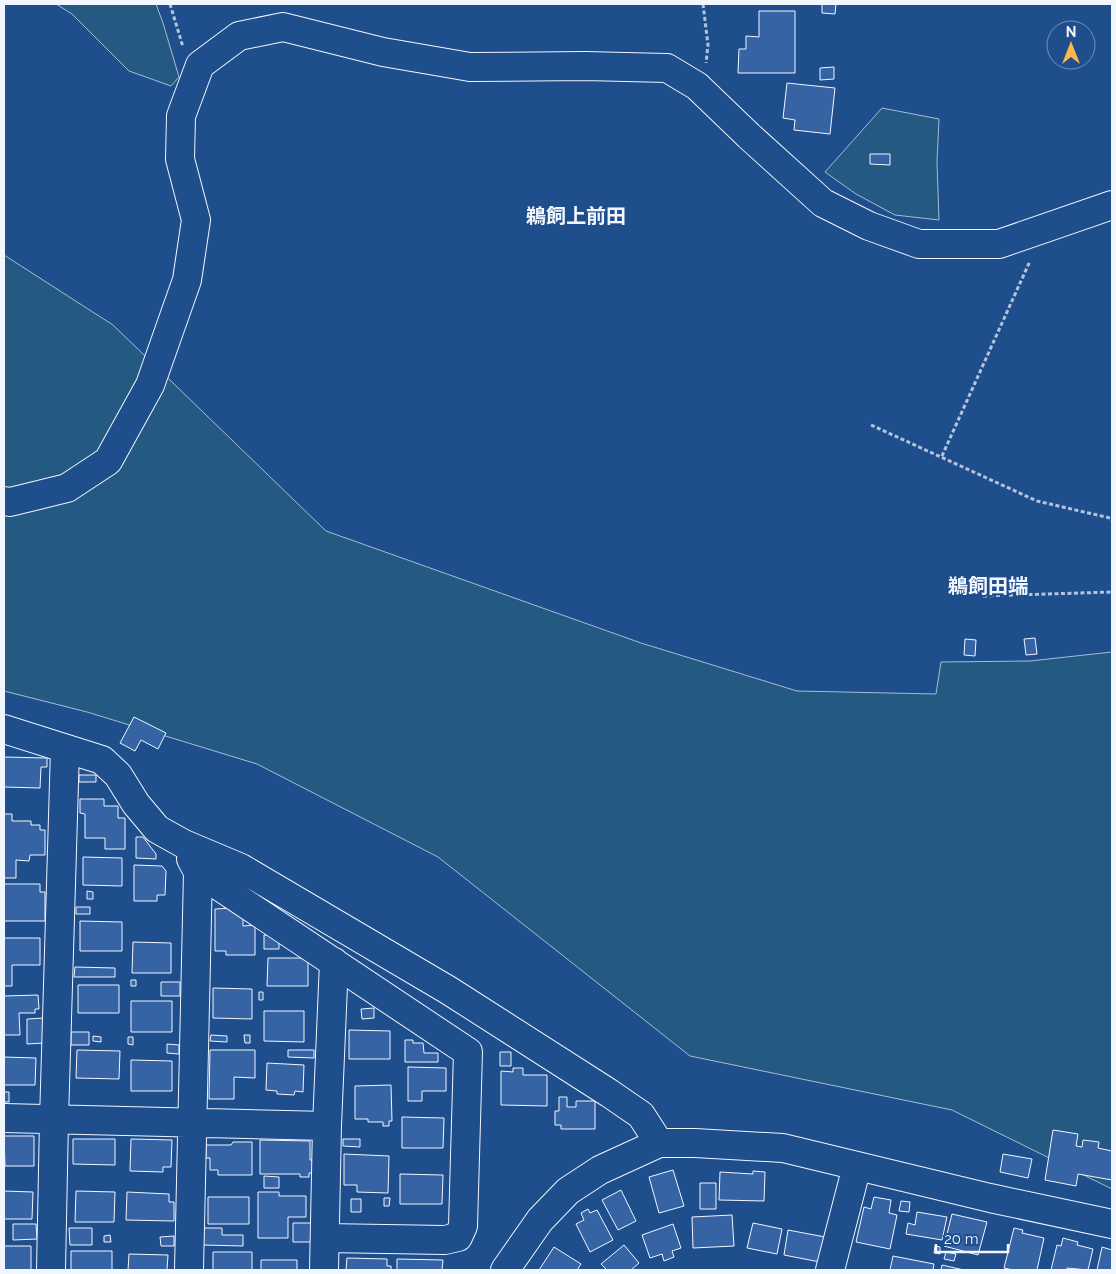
<svg xmlns="http://www.w3.org/2000/svg" width="1116" height="1274" font-family="Raleway,'Noto Sans JP',sans-serif">
<style>
.green{fill:#245a82;stroke:#a8bbd7}
.building{fill:#3563a3;stroke:#f2f6ff}
.lines{fill:none;stroke-linecap:round;stroke-linejoin:round}
.minor-casing{stroke:#f2f6ff;stroke-width:30}
.path{stroke:#b3c4dc;stroke-width:3;stroke-dasharray:4 2.5;stroke-linecap:butt}
.minor{stroke:#1f4e8c;stroke-width:28}
.labels{text-anchor:middle;dominant-baseline:central;stroke-width:4;stroke-linejoin:round;paint-order:stroke}
.quarter-label{font-size:20px;font-weight:bold;fill:#f2f6ff;stroke:#1f4e8c}
</style>
<rect width="100%" height="100%" fill="#1f4e8c"/>
<path class="green" d="M56,4h100l7,19 16,54 -8,9 -42,-15 -57,-57z
M882,108l57,11 -2,43 2,58 -44,-5 -39,-21 -31,-22z
M4,255l109,70 213,206 315,112 156,48 139,3 5,-32 89,-1 82,-9v537l-160,-79 -262,-54 -252,-199 -181,-93 -170,-52 -83,-21z"/>
<path class="building" d="M822,4h14l-1,10 -13,-1z
M759,11h36v62h-57l1,-24h7v-13l13,1z
M834,67v12l-14,1v-12z
M787,83l48,5 -5,46 -36,-4 1,-10 -12,-2z
M870,154h20v11l-20,-1z
M1035,638l2,16 -11,1 -2,-16z
M965,639l11,1 -1,16 -11,-1z
M134,717l32,16 -8,16 -17,-9 -6,11 -15,-8z
M4,757l43,1v9h-6l-1,21 -36,-1z
M79,775h17v7h-17z
M80,799h24v7h14v12h7v31h-20v-11h-20v-24l-5,-1z
M4,814h8v7h19v4h9v5h5v25h-15l-1,6 -13,-1v18h-12z
M136,837h7l13,17v5l-20,-1z
M83,857l39,1v28l-39,-1z
M134,865l28,1 4,5 -1,24h-8v6h-23z
M4,884h36v8h5v29h-41z
M87,891l6,1v7h-6z
M76,907h14v7h-14z
M233,908v5h10v13l12,-1v30h-29v-4h-11v-42z
M80,921l42,1v29h-42z
M264,935h15v14h-15z
M4,938h36v27h-28v21h-8z
M133,942l38,1v30h-39z
M268,958h40v28h-41z
M75,967l40,1v9h-41z
M131,980h5v6h-5z
M161,982h19v14h-19z
M78,985h41v28h-41z
M213,988l39,1v30l-39,-1z
M259,992h4v8h-4z
M38,995l1,14h-4v4h-16l1,22h-16v-39z
M131,1001h41v31h-41z
M374,1008v10l-12,1 -1,-10z
M264,1011h40v31l-40,-1z
M44,1018v25l-17,1v-25z
M349,1030l41,1v28h-41z
M71,1032h18v13h-18z
M211,1035l16,1v6l-17,-1z
M244,1035h6v8h-5z
M93,1036l8,1v5l-8,-1z
M128,1037h5v8l-5,-1z
M405,1040h8v3h10l1,10h14v9h-33z
M167,1044l12,1v9l-12,-1z
M77,1050l43,1 -1,28 -43,-1z
M210,1050h45v28l-21,-1v22h-25z
M288,1050h26v8l-26,-1z
M500,1052h11v14h-11z
M4,1057l32,1 -1,27h-31z
M131,1060l41,1v30h-41z
M267,1063l37,2 -1,27 -8,-1 -1,4 -17,-1v-3l-11,-1z
M408,1067l38,1v23h-24v10h-14z
M513,1068h10v7h24v31l-46,-1v-34l12,1z
M391,1085l1,36h-3v5h-6v-4h-15v-3h-13v-33z
M4,1092h5v10h-5z
M559,1097h8v10h9v-6h19v28h-34v-4h-6v-14h4z
M402,1117l42,1 -1,30h-41z
M1053,1130l25,4 -2,12 6,1 1,-7 16,2 -1,6 14,3v29l-34,-6 -2,12 -31,-6z
M4,1136h30v30h-29z
M73,1139h42v26l-42,-1z
M131,1139l41,1 -1,27h-8v5l-33,-1z
M343,1139h17v8l-17,-1z
M260,1140l50,1v19h4v13h-5v4h-9v-3h-40z
M233,1142h19v33h-34v-5h-8v-12h-4v-13h25z
M344,1154l45,2 -1,37 -31,-1v-7h-13z
M1003,1154l29,5 -4,19 -28,-6z
M673,1170l11,36 -25,7 -10,-36z
M753,1171l12,1 -1,29 -45,-1 1,-28 33,2z
M400,1174l43,1 -1,29h-42z
M264,1176l15,1v11h-15z
M700,1183h16v26h-16z
M621,1190l15,31 -18,9 -16,-30z
M4,1191l29,1 -1,27h-28z
M76,1191l39,1 -1,30h-39z
M127,1192l42,2v8h5v19l-48,-1z
M258,1192h21v4h27v21h-18v21h-30z
M208,1197h41v27h-41z
M874,1197l17,3 -2,13 8,2 -7,34 -34,-7 8,-35 7,2z
M384,1198h6l-1,8h-5z
M351,1199h10v13h-10z
M901,1201l9,1 -1,10 -10,-1z
M588,1209l2,4 7,-3 16,30 -23,12 -14,-28 8,-4 -3,-7z
M917,1212l30,5 -5,23 -36,-6 2,-11 7,2z
M952,1214l35,8 -9,33 -34,-9z
M732,1215l2,31 -41,2 -1,-31z
M293,1223h19v19h-19z
M753,1223l29,6 -5,25 -30,-6z
M13,1224h23l1,15 -24,1z
M673,1224l8,24 -9,3 2,6 -10,4 -2,-7 -12,4 -8,-23z
M69,1228h23v17h-22z
M203,1228h19v7h21v11l-40,-1z
M1014,1228l9,2 -1,3 22,5 -7,32h-24l-9,-2z
M788,1230l37,7 -5,25 -36,-7z
M110,1235l1,7h-7v-6z
M174,1236v10h-13l-1,-9z
M1063,1238l15,4 -1,3 16,4 -5,21 -21,-2v2h-16l6,-25 4,1z
M624,1245l15,18 -8,7h-24l-6,-6z
M4,1246h27v24h-27z
M935,1246l5,1v7l-6,-1z
M554,1247l27,17 -4,6h-38z
M1102,1247l10,3v20h-15z
M71,1251h41v19h-41z
M213,1252h39v18h-39z
M946,1252l10,2 -2,7 -10,-2z
M129,1254l39,1 -1,15h-39z
M893,1256l41,8 -1,6h-43z
M347,1258l40,1v7h4v4h-45z
M397,1259l46,1 -1,10h-45z
M261,1260h36v10h-36z
M942,1265l22,5h-23z"/>
<g class="lines">
<defs>
<path id="minor" d="M4,501l6,1 57,-14 41,-27 42,-76 37,-105 9,-60 -16,-61 1,-43 19,-51 39,-29 44,-9 100,25 87,15 115,-1 82,2 30,18 52,50 74,67 46,23 50,18h80l113,-39
M4,729l98,31 16,15 18,29 21,25 27,15 57,24 207,122 161,103 32,22 18,28
M198,872l270,180 -5,174 -5,11 -13,3 -120,-2
M4,1118l323,8
M51,1270l3,-150 11,-371
M189,1270l9,-398 -7,-13
M324,1270l3,-144 7,-164
M505,1270l35,-50 28,-29 32,-21 59,-27h36l88,5 207,50 122,26
M830,1270l27,-104"/>
</defs>
<use href="#minor" class="minor-casing"/>
<path class="path" d="M170,4l13,43
M703,4l5,41 -2,18
M871,425l166,76 73,17 2,3
M942,456l88,-195
M983,596l129,-4"/>
<use href="#minor" class="minor"/>
</g>
<g class="labels">
<g class="quarter-label">
<text x="576" y="216">鵜飼上前田</text>
<text x="988" y="586">鵜飼田端</text>
</g>
</g>
<rect width="1116" height="1274" fill="none" stroke="#f2f6ff" stroke-width="10"/>
<g transform="translate(1071 45)"><circle r="24" fill="#1f4e8c" stroke="#7391ba"/>
<path d="M0-4L9 19L0 12L-9 19Z" fill="#ffb74d"/>
<text y="-8" font-size="14" font-weight="bold" text-anchor="middle" fill="#f2f6ff">N</text>
</g>
<path d="M936 1244v8h72v-8" fill="none" stroke="#f2f6ff" stroke-width="2.5"/>
<text x="944" y="1244" font-size="15" fill="#f2f6ff" stroke="#1f4e8c" stroke-width="4" paint-order="stroke">20 m</text>
</svg>
